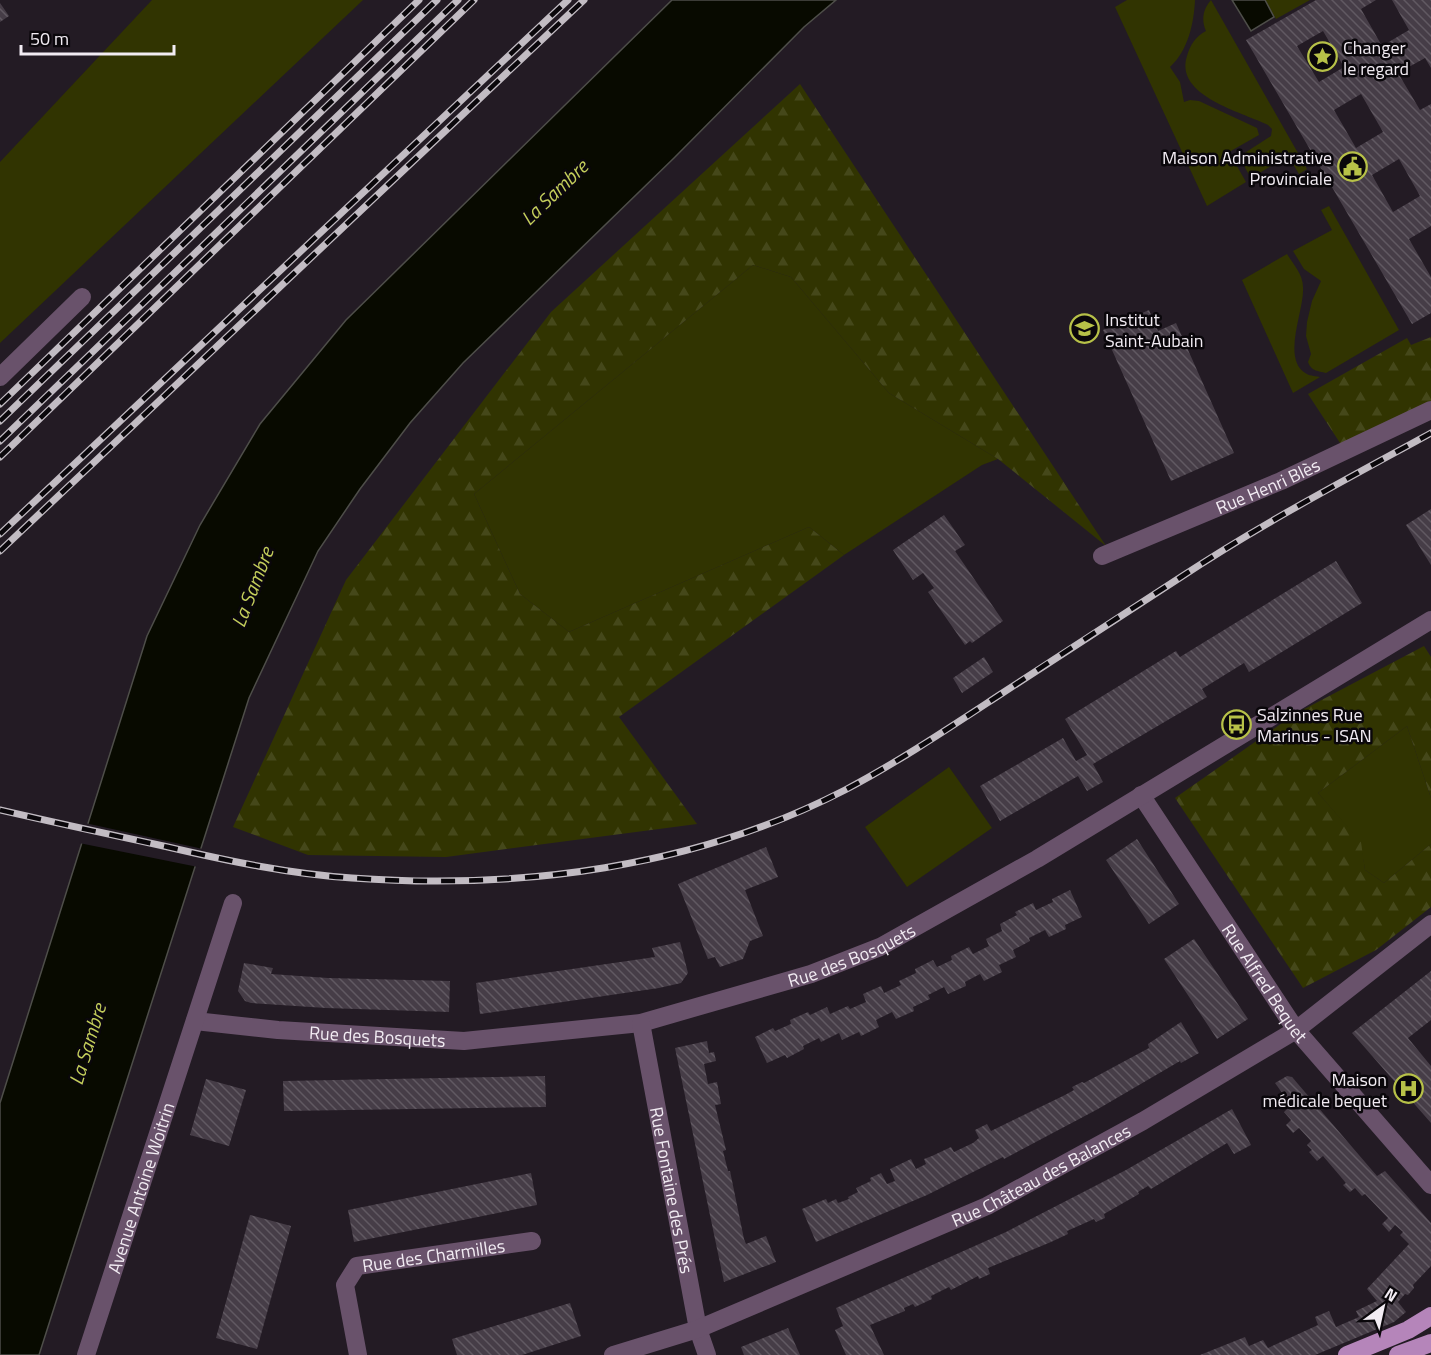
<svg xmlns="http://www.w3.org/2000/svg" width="1431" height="1355" font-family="'Titillium Web',sans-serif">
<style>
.grass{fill:#313401}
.forest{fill:url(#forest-firs)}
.water{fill:#080a00;stroke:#4e4e49;stroke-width:1.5}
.pier{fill:#231b24}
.building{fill:url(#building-back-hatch);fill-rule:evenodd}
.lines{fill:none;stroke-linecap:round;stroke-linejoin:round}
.minor{stroke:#69526b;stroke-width:18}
.major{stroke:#b585ba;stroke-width:18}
.rail-casing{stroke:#c2bcc3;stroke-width:7}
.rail{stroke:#0a070b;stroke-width:4.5;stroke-dasharray:14;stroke-linecap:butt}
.labels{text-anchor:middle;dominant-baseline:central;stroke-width:5;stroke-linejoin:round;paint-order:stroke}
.poi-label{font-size:18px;fill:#f2ecf3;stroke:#0a070b;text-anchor:start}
.street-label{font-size:18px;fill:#f2ecf3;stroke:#0a070b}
.water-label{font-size:20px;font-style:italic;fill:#c3cd5b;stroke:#0a070b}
</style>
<defs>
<pattern id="forest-firs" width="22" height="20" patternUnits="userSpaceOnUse" patternTransform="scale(1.5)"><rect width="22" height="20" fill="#313401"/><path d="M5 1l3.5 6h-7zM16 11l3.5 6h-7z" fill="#45481a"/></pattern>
<pattern id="building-back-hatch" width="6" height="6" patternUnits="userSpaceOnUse" patternTransform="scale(1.5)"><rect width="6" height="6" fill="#463d47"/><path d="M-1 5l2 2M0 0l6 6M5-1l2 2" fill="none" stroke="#615962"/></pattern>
</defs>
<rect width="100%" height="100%" fill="#231b24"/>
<path class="grass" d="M152,0h211l-363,343v-181z
M1127,0h68c-1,23 -7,51 -25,67l10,15 4,20 6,-2 9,1 58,27 2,7 -30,17 17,30 -39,24 -92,-199z
M1211,0l96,169 -8,5 -11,-18 -37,22c-4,-7 -11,-16 -8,-24l28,-18 1,-7 -4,-4c-26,-13 -94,-29 -81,-69 3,-11 9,-20 19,-25 -5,-11 -3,-22 5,-31z
M1265,0h45l-34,19z
M1329,206l70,124 -73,43c-8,-2 -15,-2 -18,-11l3,-8 -5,-18 1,-14 5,-21 9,-20 -17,-12 -11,-18 39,-21 -11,-20z
M1287,254c6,10 16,20 16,33 2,23 -23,73 4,87 3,2 10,2 13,3l-27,16 -51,-113z
M753,265l38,12 98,116 109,66 -16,6 -138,90 -35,-28 -240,105 -49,-38 -46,-100z
M1407,726l24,72v46l-47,39 -19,-13 -5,-28 -42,-49z
M949,767l43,61 -85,59 -42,-60z"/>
<path class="forest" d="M800,84l306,462 -108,-87 -109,-66 -98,-116 -38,-12 -279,229 46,100 49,38 240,-105 35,28 -225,162 78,107 -251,33 -138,-2 -75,-28 113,-247 205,-268z
M1431,337v64l-89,45 -34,-52 99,-56 4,7z
M1424,646l7,11v141l-24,-72 -89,67 43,49 4,28 19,13 47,-39v63l-55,43 -73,38 -128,-190 120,-84z"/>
<path class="water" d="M672,0h164l-32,27 -130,131 -211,205 -53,60 -50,66 -42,62 -69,147 -210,657h-39v-252l147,-467 53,-111 60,-101 86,-104z
M1232,0h33l9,17 -23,14z"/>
<path class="pier" d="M85,823l118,26 -5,18 -119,-24z"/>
<path class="building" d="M1316,0h60l-15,9 21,37 27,-16 -17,-30h39v68l-6,-10 -27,15 22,37 11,-6v122l-22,13 22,38v36l-19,11 -166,-284zM1323,31l21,36 -25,15 -22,-36zM1361,94l22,38 -27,16 -22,-38zM1399,159l21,37 -27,16 -21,-37z
M0,3l9,13 -9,6z
M1149,310l9,21 18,-8 58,130 -63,28 -68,-151z
M1431,509v56l-25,-40z
M944,515l21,30 -10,6 48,70 -31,22 -2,-2 -5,4 -37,-53 6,-4 -11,-15 -10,7 -20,-30z
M1336,561l26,42 -113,69 -5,-9 -42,26 5,8 -114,67 10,18 -16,9 -9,-15 -78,45 -20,-35 83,-48 13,23 11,-6 -22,-36 111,-68 4,6z
M984,657l9,15 -31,21 -9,-15z
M1137,839l42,65 -30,20 -43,-64z
M766,847l12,30 -33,13 18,46 -13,5 -7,18 -23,8 -5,-10 -7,2 -30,-75z
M1070,890l12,27 -17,8 1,4 -17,8 -4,-7 -16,8 1,3 -17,9 3,7 -17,8 3,7 -18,9 -4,-7 -15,8 1,4 -18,8 -4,-7 -16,8 2,4 -17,8 1,4 -18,8 -4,-7 -16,8 3,7 -18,9 -2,-4 -17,8 -3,-7 -18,9 -2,-4 -16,8 1,3 -17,9 -2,-3 -18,8 -12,-26 18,-9 2,3 16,-7 -1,-4 18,-8 2,3 17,-8 3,7 18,-8 2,3 16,-7 -3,-8 18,-8 3,7 17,-8 -2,-4 17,-8 -1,-4 18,-9 4,7 15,-7 -1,-4 18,-9 4,7 16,-8 -3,-7 16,-8 -2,-7 17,-9 -2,-3 18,-9 3,7 17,-8 -1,-3z
M1194,939l54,80 -31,20 -53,-80z
M680,942l8,31 -7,10 -22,5 -179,26 -4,-31 179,-26 -3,-9z
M244,963l29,5 -2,6 57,4 122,3 -1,31 -123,-4 -75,-5 -6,-2 -7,-10z
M1431,971v49l-23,18 23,28v57l-79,-90z
M1181,1022l18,31 -18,10 -1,-2 -82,48 -94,50 -1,-2 -76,38 -111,47 -14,-33 24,-10 2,4 8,-4 2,4 11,-4 -1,-2 10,-5 -2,-4 15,-7 -1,-3 11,-5 6,11 8,-3 -5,-12 21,-10 5,10 10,-5 -2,-5 8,-3 19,-9 3,5 19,-9 6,-5 -4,-8 12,-6 4,7 74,-36 9,-5 -2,-3 10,-5 2,1 65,-35 -1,-4z
M707,1041l2,12 5,-1 2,9 -12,3 4,20 9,-2 4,22 -6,1 11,45 -3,1 5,20h2l14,68 2,5 20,-8 10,26 -52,20 -49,-234z
M545,1076l1,31 -262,4 -1,-30z
M1287,1076l5,1 85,99 8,-5 46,52v43l-18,19 1,3 -6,7 -3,-1 -7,8 8,10 -12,10 -79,33h-115l45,-18 4,9 14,-6 5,8 50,-23 -3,-8 14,-6 7,16 23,-10 -3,-6 21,-10 -10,-12 42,-45 -9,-9 3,-3 -8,-7 -6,7 -7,-8 6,-6 -23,-24 -3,2 -7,-8 -5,4 -7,-7 3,-2 -23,-27 -6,5 -8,-9 3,-2 -5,-5 4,-4 -12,-13 -6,5 -7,-8 5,-5 -7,-8 7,-7 -16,-22z
M206,1079l40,11 -17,56 -39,-11z
M1232,1109l19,36 -17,9 -7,-11 -76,46 -3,-3 -10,6 1,2 -35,20 1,4 -9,4 -2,-3 -27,12 1,3 -17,8 -63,26 2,6 -11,5 -1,-3 -27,14 -2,-3 -18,9 1,3 -17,8 -2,-3 -9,4 1,3 -35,14 14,30h-38l-11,-25 8,-4 -7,-18 170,-76 120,-62z
M531,1173l6,32 -183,37 -6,-32z
M250,1215l41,11 -34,123 -41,-11z
M570,1303l11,33 -59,19h-65l-5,-16z
M788,1328l12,27h-56l-3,-8z"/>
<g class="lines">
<g class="minor">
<path d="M0,377l82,-80"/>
<path id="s1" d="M1102,556l179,-75 150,-71"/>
<path id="s2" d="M1141,795l155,235 135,155"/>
<path id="s3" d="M195,1021l83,9 186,11 177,-18 170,-49 69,-27 157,-88 394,-239"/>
<path id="s4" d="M641,1023l57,306 9,26"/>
<path id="s5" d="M86,1355l147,-452"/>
<path id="s6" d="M358,1355l-13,-70 12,-19 175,-25"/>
<path id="s7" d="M613,1355l85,-26 289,-123 156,-85 153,-91 135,-106"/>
</g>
<path class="major" d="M1347,1355l61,-25 23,-14
M1398,1355l33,-12"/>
<defs>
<path id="rail" d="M0,404l419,-404
M0,421l437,-421
M0,441l458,-441
M0,457l474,-457
M0,534l568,-534
M0,551l584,-551
M0,810c56,13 112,25 168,37 60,14 122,27 184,31 168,12 342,-10 493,-88 55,-29 107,-64 159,-98 59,-39 118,-77 177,-115 80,-53 166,-98 250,-144"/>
</defs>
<use href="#rail" class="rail-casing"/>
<use href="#rail" class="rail"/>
</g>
<defs>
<symbol id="sight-ring" viewBox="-11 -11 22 22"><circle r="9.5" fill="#0a070b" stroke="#b7c148" stroke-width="1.5"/><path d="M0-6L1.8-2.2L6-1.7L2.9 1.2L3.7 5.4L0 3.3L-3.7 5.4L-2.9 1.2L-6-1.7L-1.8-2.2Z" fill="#b7c148"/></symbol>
<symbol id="civic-ring" viewBox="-11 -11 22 22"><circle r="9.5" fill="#0a070b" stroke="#b7c148" stroke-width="1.5"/><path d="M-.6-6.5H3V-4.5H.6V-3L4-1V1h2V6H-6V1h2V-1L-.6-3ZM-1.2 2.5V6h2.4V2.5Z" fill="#b7c148"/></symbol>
<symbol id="school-ring" viewBox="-11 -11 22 22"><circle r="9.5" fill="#0a070b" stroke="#b7c148" stroke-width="1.5"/><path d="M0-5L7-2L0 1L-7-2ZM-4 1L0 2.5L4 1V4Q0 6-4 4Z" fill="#b7c148"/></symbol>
<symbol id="bus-ring" viewBox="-11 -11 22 22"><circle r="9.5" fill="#0a070b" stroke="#b7c148" stroke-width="1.5"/><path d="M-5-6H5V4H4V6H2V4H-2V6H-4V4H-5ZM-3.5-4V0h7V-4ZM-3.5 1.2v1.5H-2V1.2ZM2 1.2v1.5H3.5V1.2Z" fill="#b7c148"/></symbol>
<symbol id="hospital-ring" viewBox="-11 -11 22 22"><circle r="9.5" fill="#0a070b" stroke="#b7c148" stroke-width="1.5"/><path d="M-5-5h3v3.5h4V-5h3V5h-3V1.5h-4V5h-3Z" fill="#b7c148"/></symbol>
</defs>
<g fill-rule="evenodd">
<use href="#sight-ring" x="1306" y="40" width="33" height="33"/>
<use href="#civic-ring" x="1336" y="150" width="33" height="33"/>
<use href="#school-ring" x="1068" y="312" width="33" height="33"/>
<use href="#bus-ring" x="1220" y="708" width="33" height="33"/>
<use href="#hospital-ring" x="1392" y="1072" width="33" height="33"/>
</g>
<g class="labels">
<g class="poi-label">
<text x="1343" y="47">Changer<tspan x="1343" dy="21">le regard</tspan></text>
<text x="1332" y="157" text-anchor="end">Maison Administrative<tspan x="1332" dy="21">Provinciale</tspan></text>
<text x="1105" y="319">Institut<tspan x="1105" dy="21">Saint-Aubain</tspan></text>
<text x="1257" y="714">Salzinnes Rue<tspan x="1257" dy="21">Marinus - ISAN</tspan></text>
<text x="1387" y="1079" text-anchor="end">Maison<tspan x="1387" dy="21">médicale bequet</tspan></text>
</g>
<g class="street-label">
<text stroke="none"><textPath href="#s1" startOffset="180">Rue Henri Blès</textPath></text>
<text stroke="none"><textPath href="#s3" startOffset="669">Rue des Bosquets</textPath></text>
<text stroke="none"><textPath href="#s2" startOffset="225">Rue Alfred Bequet</textPath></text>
<text stroke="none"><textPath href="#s3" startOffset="183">Rue des Bosquets</textPath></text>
<text stroke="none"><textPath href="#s7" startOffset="465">Rue Château des Balances</textPath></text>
<text stroke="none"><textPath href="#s5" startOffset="176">Avenue Antoine Woitrin</textPath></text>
<text stroke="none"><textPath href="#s4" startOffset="170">Rue Fontaine des Prés</textPath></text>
<text stroke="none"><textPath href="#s6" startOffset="171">Rue des Charmilles</textPath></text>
</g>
<g class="water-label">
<text transform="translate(554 192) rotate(-44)">La Sambre</text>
<text transform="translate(252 587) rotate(-69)">La Sambre</text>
<text transform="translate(87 1044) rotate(-73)">La Sambre</text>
</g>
</g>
<g transform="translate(1383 1307) rotate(33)" stroke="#0a070b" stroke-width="4.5" paint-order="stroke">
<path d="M0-4.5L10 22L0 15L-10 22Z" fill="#f2ecf3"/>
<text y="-9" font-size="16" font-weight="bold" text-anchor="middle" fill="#f2ecf3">N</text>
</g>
<path d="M21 45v9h153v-9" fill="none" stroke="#f2ecf3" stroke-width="3"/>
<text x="30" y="45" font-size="18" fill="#f2ecf3" stroke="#0a070b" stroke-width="4.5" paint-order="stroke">50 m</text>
</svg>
